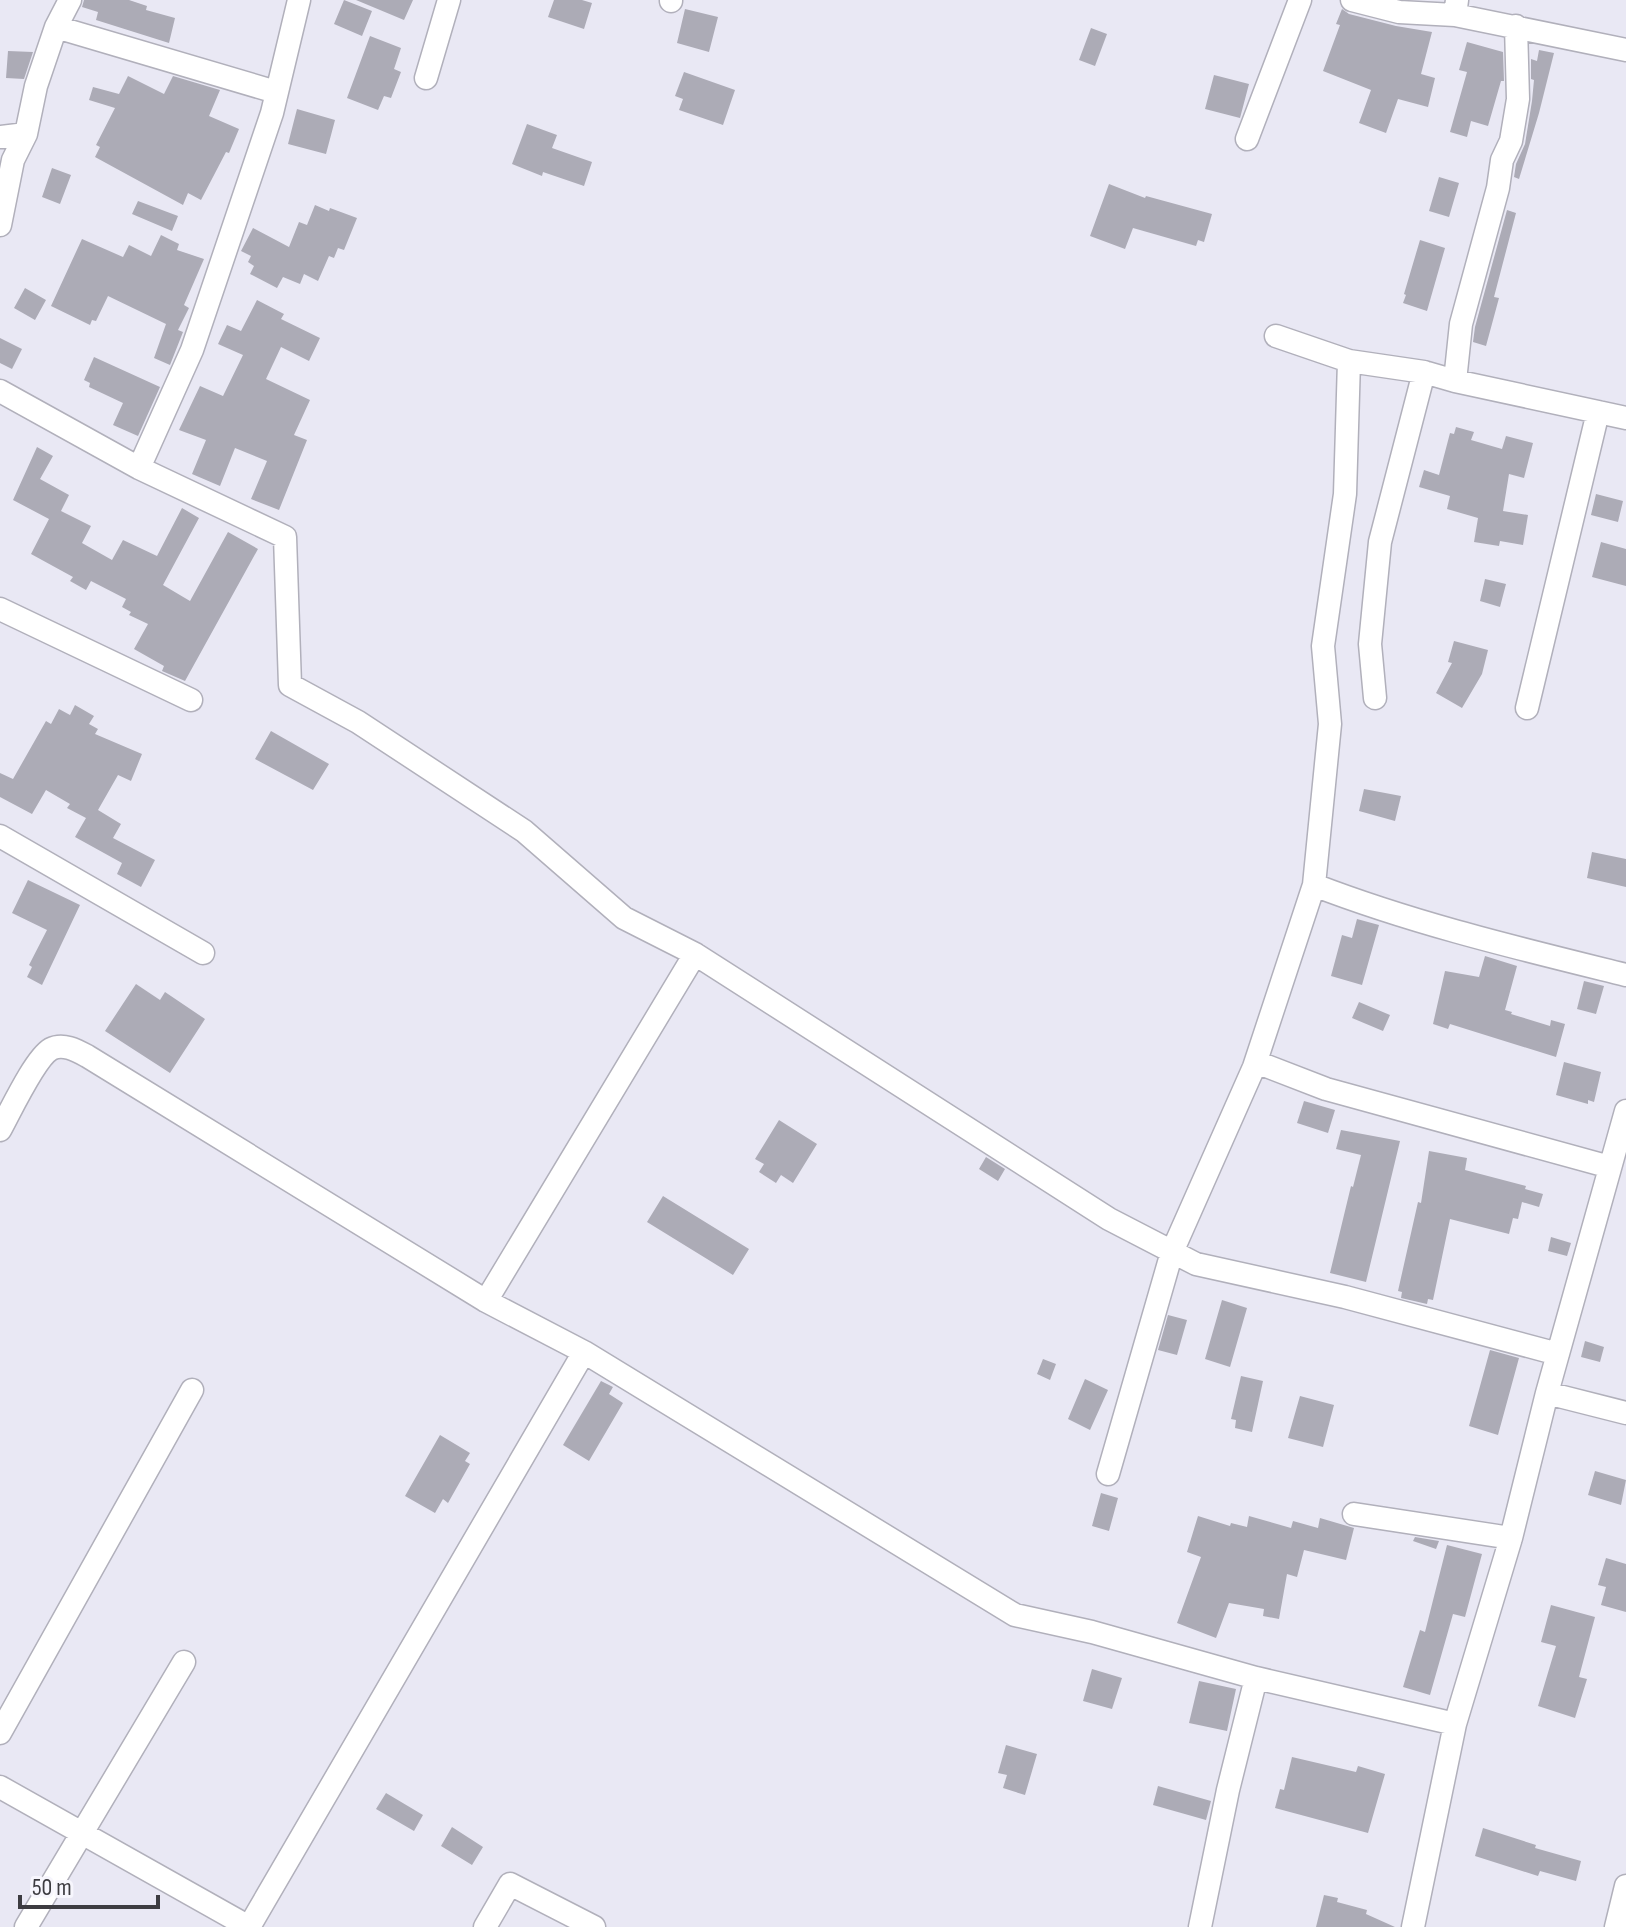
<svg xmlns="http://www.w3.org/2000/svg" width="1626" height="1927" font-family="'Sofia Sans Condensed',sans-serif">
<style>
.building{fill:#acabb6}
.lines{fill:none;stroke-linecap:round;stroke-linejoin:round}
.minor-casing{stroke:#b1b0bb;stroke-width:25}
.minor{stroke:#fff;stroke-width:22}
</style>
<rect width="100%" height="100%" fill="#e9e8f4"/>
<path class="building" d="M84,0h45l18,6 -1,4 29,8 -6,25 -73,-23 2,-8 -16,-5z
M344,0l28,11 -10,25 -28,-12z
M356,0h57l-9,20z
M554,0h28l10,3 -8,26 -36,-12z
M685,9l33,8 -9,35 -32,-9z
M1342,9l7,5 47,12 36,6 -11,42 14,4 -7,29 -30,-8 -12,34 -27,-10 12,-33 -48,-19 17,-46 -4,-1z
M1091,28l16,6 -12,32 -16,-6z
M370,36l31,12 -7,21 7,3 -10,26 -7,-2 -6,14 -31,-12z
M1467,42l36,10 1,29h-3l-13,45 -17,-5 -4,16 -17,-5 17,-60 -8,-2z
M1539,50l15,3 -15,60 -20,66 -5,-2 2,-13 9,-20 7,-43 2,-21 -3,-1v-20l6,2z
M8,51l25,1 -9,27 -18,-1z
M684,72l51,18 -12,35 -44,-15 4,-11 -8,-3z
M1214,75l35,9 -9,34 -35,-9z
M128,76l36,18 9,-18 47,14 -11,26 30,13 -10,24 -3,-1 -25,48 -13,-7 -5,12 -88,-48 5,-10 -4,-2 19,-37 -26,-8 4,-13 26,7z
M297,109l38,11 -9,34 -38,-10z
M527,124l30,11 -5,13 40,14 -8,24 -41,-14 -1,4 -30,-12z
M52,168l19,7 -11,29 -18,-7z
M1439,177l20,6 -10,34 -20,-6z
M1109,184l36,14 1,-2 66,18 -8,28 -6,-2 -2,6 -63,-18 -8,21 -35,-13z
M138,201l40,15 -6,15 -40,-17z
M315,205l14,6 1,-3 27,10 -13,32 -6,-2 -4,10 -5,-2 -11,25 -14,-7 -4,10 -17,-7 -6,11 -27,-14 4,-8 -6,-4 3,-6 -10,-5 12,-23 36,19 10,-25 8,3z
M1507,210l9,3 -22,84 5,1 -13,48 -13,-4 2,-15z
M161,235l18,9 -2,6 27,9 -20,46 5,3 -11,22 5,2 -13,33 -16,-7 12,-34 -58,-28 -12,25 -4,-1 -2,5 -39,-19 31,-67 41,18 6,-12 22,11z
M1420,240l25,8 -18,63 -24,-8 3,-8 -2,-1z
M25,288l21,12 -11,20 -21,-12z
M257,300l27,14 -3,5 39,19 -11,23 -28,-14 -15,32 44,21 -16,35 13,5 -28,70 -28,-11 16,-38 -32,-13 -15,38 -28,-12 14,-34 -27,-10 21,-44 23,10 20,-41 -25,-11 9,-19 14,6z
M0,338l22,11 -10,20 -12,-6z
M94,357l66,30 -22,49 -25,-11 10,-22 -34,-16 1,-4 -6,-3z
M1456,427l18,5 -3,8 31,9 4,-13 27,7 -9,35 -15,-4 -6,37 25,4 -5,30 -23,-4 -1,5 -25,-4 4,-24 -31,-9 3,-13 -31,-9 5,-17 15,5 11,-42 4,1z
M37,447l16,9 -13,23 29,16 -8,16 30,15 -9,17 30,17 11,-20 34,16 25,-48 17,10 -36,67 27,16 38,-69 30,17 -73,132 -23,-10 2,-5 -30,-17 14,-25 -19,-9 2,-3 -9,-5 4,-8 -35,-18 -5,9 -16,-9 3,-4 -42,-23 18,-35 -36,-19z
M1596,494l27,7 -5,21 -27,-7z
M1601,542l25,7v37l-34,-9z
M1485,579l21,5 -6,23 -20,-6z
M1454,641l34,9 -6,24 -20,34 -26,-15 16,-30 -4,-1z
M75,705l19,11 -5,8 9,5 -3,5 47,20 -11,27 -13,-6 -20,35 23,14 -8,14 42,22 -14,27 -24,-13 5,-11 -47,-26 11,-19 -19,-10 3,-4 -24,-14 -14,24 -32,-17v-24l13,6 33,-58 5,3 8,-15 11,6z
M271,731l58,33 -16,26 -58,-31z
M1364,789l37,7 -6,25 -36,-10z
M1592,852l34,7v28l-39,-9z
M28,880l52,25 -38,80 -15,-8 5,-10 -3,-2 18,-35 -35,-17z
M1357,919l22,6 -17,60 -31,-9 11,-41 10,3z
M1485,956l32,10 -12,44 7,2 -1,2 39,12 1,-6 14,4 -9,33 -106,-33 -2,5 -15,-5 12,-53 34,6z
M1584,981l20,5 -8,28 -19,-5z
M136,984l24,16 5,-8 40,27 -35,54 -65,-42z
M1359,1002l31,13 -7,16 -31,-13z
M1564,1062l37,10 -7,30 -6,-2v4l-32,-9z
M1304,1101l31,9 -7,23 -31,-10z
M779,1120l38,24 -24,39 -12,-8 -5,8 -17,-11 5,-8 -9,-5z
M1341,1130l59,11 -34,141 -36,-9 21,-87 2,1 8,-32 -25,-6z
M1429,1151l38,7 -2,12 61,16 -1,3 18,5 -4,13 -17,-5 -4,17 -5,-1 -4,16 -59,-15 -17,81 -5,-1 -1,5 -26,-6 1,-6 -4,-1 20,-89 3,1z
M986,1157l19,12 -7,12 -19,-12z
M663,1196l86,53 -16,26 -86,-53z
M1551,1237l20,6 -4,13 -19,-5z
M1222,1300l25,8 -17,59 -25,-8z
M1168,1315l19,5 -10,35 -19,-5z
M1585,1341l19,6 -4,15 -19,-5z
M1490,1350l29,8 -21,77 -29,-9z
M1043,1359l13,5 -6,16 -13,-6z
M1241,1376l22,5 -11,51 -17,-4 1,-8 -5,-1z
M1085,1379l23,11 -18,40 -22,-11z
M601,1381l12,6 -4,7 14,9 -34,58 -26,-16z
M1300,1396l34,9 -11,42 -35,-9z
M440,1435l30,18 -5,8 5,3 -22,39 -5,-4 -8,14 -30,-17z
M1595,1471l31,9 -5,25 -33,-10z
M1101,1493l17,5 -9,33 -17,-5z
M1198,1516l32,10 1,-3 16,4 2,-11 42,12 2,-7 25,7 2,-10 34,10 -8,32 -42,-10 -7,27 -10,-3 -8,45 -16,-3 1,-7 -35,-6 -13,35 -39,-15 24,-66 -14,-5z
M1415,1537l24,4 -3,8 -23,-8z
M1447,1545l35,9 -17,63 -12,-3 -23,81 -27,-8 17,-57 5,2z
M1606,1558l20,6v48l-25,-7 5,-18 -8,-2z
M1551,1605l44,12 -16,60 8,2 -12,39 -37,-12 18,-60 -15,-4z
M1092,1669l30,9 -10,31 -29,-8z
M1199,1681l37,8 -9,42 -38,-8z
M1006,1745l31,9 -12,41 -22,-7 4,-13 -9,-2z
M1292,1757l64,15 2,-6 27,8 -17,59 -93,-25 5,-19 4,1z
M1158,1786l53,15 -5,19 -53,-15z
M386,1793l37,22 -9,16 -38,-22z
M452,1827l31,20 -11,18 -31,-19z
M1483,1828l53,17 -1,3 46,13 -5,20 -36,-10 -2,5 -63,-20z
M1324,1895l14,3 -1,4 30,8 -1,4 29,13h-79z"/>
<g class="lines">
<defs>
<path id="minor" d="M1352,0l47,12 56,3
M1457,0l-2,15 171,35
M671,1v-1
M56,27l220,65
M426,78l23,-78
M0,137l26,-3
M1247,139l53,-139
M0,225l13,-65 13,-26 10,-48 20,-59 14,-27
M1276,336l73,25 75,11 31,9 171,37
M1455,381l6,-57 37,-136 4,-28 9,-19 7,-42 -2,-73
M0,391l139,77 146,69 5,148 68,37 166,109 100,87 71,36
M139,468l53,-118 80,-237 27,-113
M0,609l191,91
M1375,698l-5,-54 10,-102 44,-170
M1527,708l71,-296
M0,836l203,117
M1314,885c101,39 207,64 312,90
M1256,1062l70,27 284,78
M0,1130c10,-18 35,-72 51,-81 12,-6 25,1 36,7l399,245 98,51 431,263 77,17 164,46 199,46
M486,1301l209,-347 414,265 87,45 149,33 213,57
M1547,1393l79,20
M1108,1474l64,-222 82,-185 60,-182 16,-161 -7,-78 22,-152 4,-133
M1354,1514l157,24
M0,1733l192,-343
M0,1787l249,140
M26,1927l158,-265
M249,1927l335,-575
M485,1927l25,-43 84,43
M1200,1927l28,-137 28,-112
M1413,1927l42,-203 56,-186 36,-145 79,-282
M1616,1927l10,-41"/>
</defs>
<use href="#minor" class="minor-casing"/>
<use href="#minor" class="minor"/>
</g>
<path d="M20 1895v12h138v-12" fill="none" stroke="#3d3c41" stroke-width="4"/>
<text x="32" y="1895" font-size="24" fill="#3d3c41" stroke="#f7f6fd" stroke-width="6" paint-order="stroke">50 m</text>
</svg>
